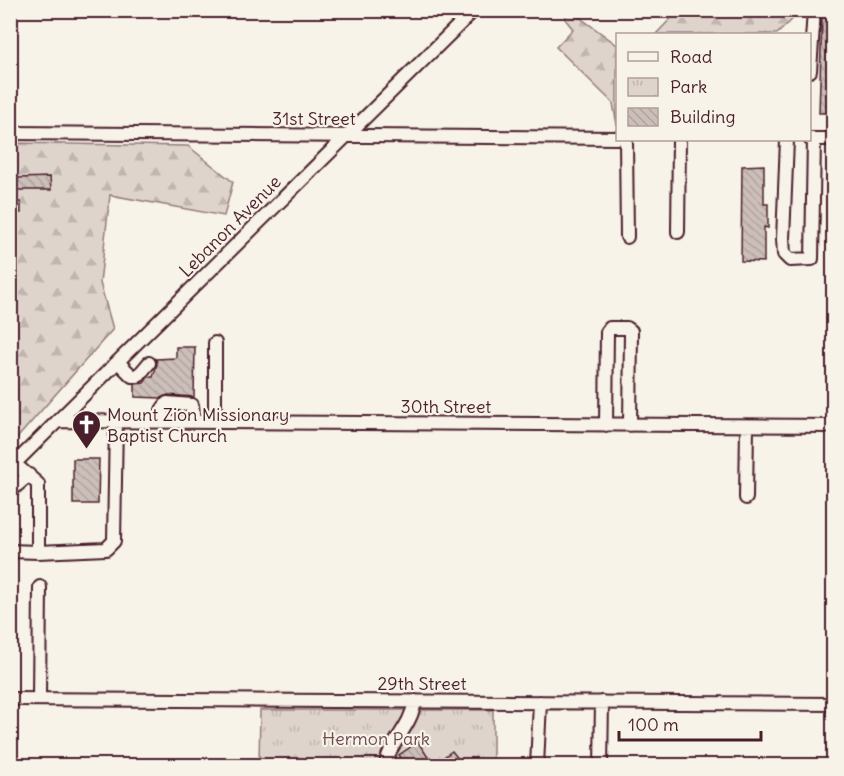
<svg xmlns="http://www.w3.org/2000/svg" width="844" height="776" font-family="Delius,sans-serif">
<style>
.forest{fill:url(#forest-firs);stroke:#947a7c;stroke-width:1.5}
.park{fill:url(#park-tufts);stroke:#947a7c;stroke-width:1.5}
.building{fill:url(#building-back-hatch);stroke:#4a1f2b;stroke-width:1.5}
.lines{fill:none;stroke-linecap:round;stroke-linejoin:round}
.minor-casing{stroke:#4a1f2b;stroke-width:16}
.minor{stroke:#f7f3e8;stroke-width:12}
.labels{text-anchor:middle;dominant-baseline:central;stroke-width:4.5;stroke-linejoin:round;paint-order:stroke}
.street-label{font-size:18px;fill:#4a1f2b;stroke:#f7f3e8}
.poi-label{font-size:18px;fill:#4a1f2b;stroke:#f7f3e8;text-anchor:start}
.park-label{font-size:18px;fill:#6f4c53;stroke:#f7f3e8}
</style>
<defs>
<pattern id="forest-firs" width="22" height="20" patternUnits="userSpaceOnUse" patternTransform="scale(1.5)"><rect width="22" height="20" fill="#ded4cc"/><path d="M5 1l3.5 6h-7zM16 11l3.5 6h-7z" fill="#c0b6af"/></pattern>
<pattern id="park-tufts" width="24" height="20" patternUnits="userSpaceOnUse" patternTransform="scale(1.5)"><rect width="24" height="20" fill="#ded4cc"/><path d="M3 7l-1-3M5 7V3M7 7l1-3M15 17l-1-3M17 17v-4M19 17l1-3" fill="none" stroke="#c0b6af"/></pattern>
<pattern id="building-back-hatch" width="6" height="6" patternUnits="userSpaceOnUse" patternTransform="scale(1.5)"><rect width="6" height="6" fill="#ccbfb9"/><path d="M-1 5l2 2M0 0l6 6M5-1l2 2" fill="none" stroke="#b1a49f"/></pattern>
</defs>
<rect width="100%" height="100%" fill="#f7f3e8"/>
<filter id="ink" filterUnits="userSpaceOnUse"><feTurbulence type="fractalNoise" baseFrequency=".0167" numOctaves="2"/><feDisplacementMap in="SourceGraphic" scale="12" xChannelSelector="R" yChannelSelector="G"/><feConvolveMatrix kernelMatrix="1 2 1 2 8 2 1 2 1" color-interpolation-filters="sRGB"/></filter>
<g filter="url(#ink)">
<path class="forest" d="M567,11h4l46,34v80l-4,-22 -57,-56 17,-18 -8,-10z
M795,11l3,3 -21,20h-121l22,-23z
M11,143l177,3 45,36 -9,34 -114,-21 -10,88 13,46 -102,116z"/>
<path class="park" d="M260,710h233v55l-234,1z"/>
<path class="building" d="M822,17h12v96h-15z
M764,165v39h4v24l-4,-1v35l-23,-1 1,-95z
M50,177l1,13h-34l1,-12z
M10,202h11v11h-11z
M176,347h19l-1,50 -26,-2 -7,3 -26,-1v-13l9,-1 4,-6h5l4,-13 -1,-5 20,-1z
M73,459h26l-1,45h-25z
M418,742l15,23 19,-14 11,14h-56l-8,-10z"/>
<g class="lines">
<defs>
<path id="minor" d="M810,71l4,-61
M10,133l608,5
M810,139h24
M626,140l1,97
M787,140l-4,99 1,15 6,6 22,-1 2,-120
M678,232l1,-92
M215,343v79
M118,362l14,14h6l11,-13
M58,421l776,5
M162,422v-12l5,-7 25,2 2,17
M606,425l1,-93 3,-4h17l4,3 -1,94
M15,464l23,20v68l68,-3 8,-8 2,-120
M10,468l464,-458
M10,494l4,-6 15,-13
M746,498l1,-72
M10,551l28,1
M10,699l824,5
M39,699l1,-112
M386,766c1,-21 25,-38 29,-65
M537,766l3,-64
M601,766l1,-64"/>
</defs>
<use href="#minor" class="minor-casing"/>
<use href="#minor" class="minor"/>
</g>
</g>
<defs>
<symbol id="church-pin" viewBox="-11 -11 22 30"><path d="M0 17L-7.5 6A9.5 9.5 0 1 1 7.5 6Z" fill="#4a1f2b" stroke="#f7f3e8"/><path d="M-1.2-6h2.4v3.5h3.3v2.4h-3.3V6h-2.4V-.1h-3.3v-2.4h3.3Z" fill="#fff"/></symbol>
</defs>
<g fill-rule="evenodd">
<use href="#church-pin" x="70" y="408" width="33" height="45"/>
</g>
<g class="labels">
<g class="street-label">
<text x="314" y="118">31st Street</text>
<text transform="translate(230 226) rotate(-45)">Lebanon Avenue</text>
<text x="446" y="406">30th Street</text>
<text x="422" y="683">29th Street</text>
</g>
<g class="poi-label">
<text x="107" y="414">Mount Zion Missionary<tspan x="107" dy="21">Baptist Church</tspan></text>
</g>
<g class="park-label">
<text x="376" y="738">Hermon Park</text>
</g>
</g>
<rect width="844" height="776" fill="none" stroke="#f7f3e8" stroke-width="36"/>
<rect x="18" y="18" width="808" height="740" fill="none" stroke="#4a1f2b" stroke-width="2" filter="url(#ink)"/>
<rect x="616" y="33" width="195" height="108" fill="#f7f3e8" stroke="#b29e9c" stroke-width="1.5"/>
<rect x="628" y="52" width="30" height="9" fill="#f7f3e8" stroke="#b29e9c" stroke-width="1.5"/>
<text x="670" y="63" font-size="18" fill="#4a1f2b">Road</text>
<rect x="628" y="78" width="30" height="18" fill="url(#park-tufts)" stroke="#b29e9c" stroke-width="1.5"/>
<text x="670" y="93" font-size="18" fill="#4a1f2b">Park</text>
<rect x="628" y="108" width="30" height="18" fill="url(#building-back-hatch)" stroke="#b29e9c" stroke-width="1.5"/>
<text x="670" y="123" font-size="18" fill="#4a1f2b">Building</text>
<path d="M619 731v9h142v-9" fill="none" stroke="#4a1f2b" stroke-width="3"/>
<text x="628" y="731" font-size="18" fill="#4a1f2b" stroke="#f7f3e8" stroke-width="4.5" paint-order="stroke">100 m</text>
</svg>
